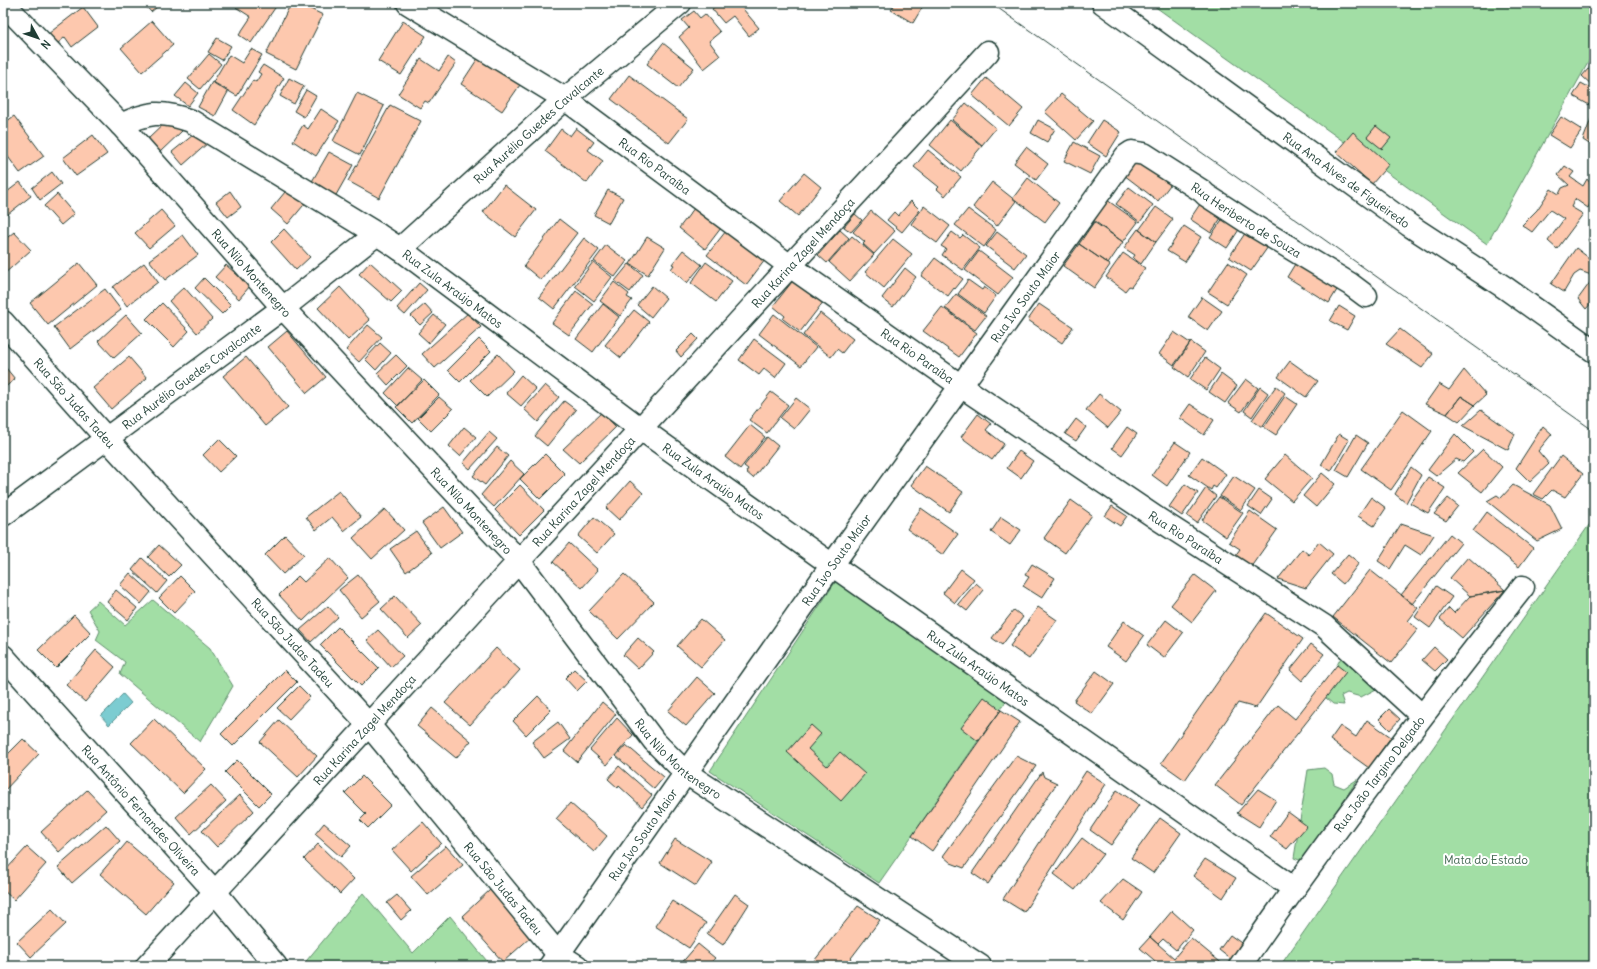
<svg xmlns="http://www.w3.org/2000/svg" width="1597" height="969" font-family="Delius,sans-serif">
<style>
.green{fill:#a2dea5;stroke:#608e6c}
.water{fill:#7bccd1;stroke:#569392}
.building{fill:#fdc8ae;stroke:#1f3d34}
.lines{fill:none;stroke-linecap:round;stroke-linejoin:round}
.minor-casing{stroke:#1f3d34;stroke-width:25}
.minor{stroke:#fff;stroke-width:22}
.tram{stroke:#1f3d34;stroke-width:1}
.labels{text-anchor:middle;dominant-baseline:central;stroke-width:4;stroke-linejoin:round;paint-order:stroke}
.street-label{font-size:12px;fill:#1f3d34;stroke:#fff}
.park-label{font-size:12px;fill:#406550;stroke:#fff}
</style>
<rect width="100%" height="100%" fill="#fff"/>
<filter id="ink" filterUnits="userSpaceOnUse"><feTurbulence type="fractalNoise" baseFrequency=".025" numOctaves="2"/><feDisplacementMap in="SourceGraphic" scale="8" xChannelSelector="R" yChannelSelector="G"/><feConvolveMatrix kernelMatrix="1 2 1 2 8 2 1 2 1" color-interpolation-filters="sRGB"/></filter>
<g filter="url(#ink)">
<path class="green" d="M1150,3h444v49l-107,192z
M1594,518v448h-314z
M836,581l170,120 -127,182 -169,-112z
M153,600l57,48 23,38 -33,56 -80,-68 5,-12 -29,-22 4,-9 -12,-21 10,-9 27,24z
M1363,650l8,4 10,15 1,17 -21,11 -14,-4 -6,3 3,9 -11,-1 -7,-6 11,-33 7,-13z
M1324,768l8,6 2,10 10,4 14,-9 -56,82 -8,-3 14,-88z
M363,893l50,60 37,-37 41,50h-189z"/>
<path class="water" d="M123,694l8,9 -22,22 -8,-9z"/>
<path class="building" d="M143,3h19l-11,9z
M236,3h37l4,2 -26,38 -12,-8 12,-18 -17,-11z
M291,3h7l25,12 -27,54 -30,-15z
M719,3h19l21,25 -10,8 -16,-20 -9,7 -12,-14z
M896,3h21l6,3 -10,17 -22,-13z
M83,7l15,20 -26,20 -7,-10 -9,8 -8,-11z
M694,11l6,7 5,-4 15,18 -11,9 11,15 -16,13 -25,-32 10,-9 -7,-8z
M152,21l21,24 -31,27 -21,-24z
M403,21l23,15 -25,39 -23,-14z
M217,38l14,8 -9,14 -14,-8z
M663,43l31,25 -16,20 -31,-24z
M251,49l11,6 -25,41 -24,-14 16,-27 13,8z
M209,54l12,10 -21,25 -12,-10z
M448,57l8,6 -27,40 -4,-2 -5,7 -22,-14 23,-35 18,12z
M478,58l10,7 2,-5 32,22 -20,29 -41,-27z
M1594,62v25l-12,-11z
M263,65l21,13 -30,47 -21,-15 20,-30 3,2 5,-8 -3,-2z
M629,75l59,44 -19,24 -58,-44z
M289,78l15,8 -10,18 -14,-8z
M986,78l37,31 -14,17 -37,-31z
M212,82l16,10 -13,24 -17,-9z
M186,83l12,10 -10,13 -13,-10z
M1581,83l13,7 -1,17 -20,-11z
M306,90l10,6 -12,21 -10,-6z
M357,93l27,13 -24,49 -27,-14z
M1061,94l32,27 -17,19 -31,-28z
M966,103l30,25 -14,17 -30,-25z
M390,105l31,16 -42,77 -31,-17z
M321,109l18,12 -23,35 -23,-15 10,-16 5,4z
M14,116l30,40 -24,17 -17,-23v-26z
M1561,117l21,13 -12,18 -21,-13z
M1594,117v30l-11,-7 8,-21z
M170,118l12,13 -22,21 -12,-13z
M950,120l32,26 -21,25 -31,-26z
M1038,120l17,9 -8,13 -16,-9z
M1102,120l19,12 -15,24 -19,-13z
M1376,126l15,12 -9,11 -15,-12z
M576,128l18,14 -6,8 15,11 -16,22 -42,-32 16,-22 9,7z
M198,131l10,12 -25,22 -11,-13z
M1353,132l36,32 -17,20 -36,-32z
M93,135l14,19 -31,22 -13,-18z
M1074,142l26,14 -10,18 -26,-13z
M1026,147l22,17 -12,16 -22,-17z
M928,150l33,27 -16,19 -8,-7 2,-2 -25,-20z
M329,152l24,13 -22,39 -24,-14z
M1139,155l34,26 -15,20 -34,-26z
M1565,166l9,6 -4,5 13,9 4,-7 7,9v7l-6,13 -13,-9 -4,8 12,7 -26,35 -9,-8 16,-22 -14,-9 -18,22 -10,-7 15,-15 14,-21 8,5 3,-6 7,-3 -11,-10z
M52,172l9,12 -21,16 -8,-12z
M804,173l17,14 -23,29 -18,-15z
M1028,178l31,25 -14,19 -32,-24z
M20,182l11,14 -28,22v-23z
M992,182l24,19 -19,25 -24,-19z
M504,185l32,25 -21,27 -32,-25z
M290,186l18,14 -20,24 -17,-15z
M1129,187l24,18 -13,17 -24,-18z
M608,190l15,8 -14,25 -15,-8z
M230,191l11,16 -13,10 -12,-15z
M57,194l17,20 -13,11 -17,-19z
M1206,195l21,14 -16,24 -21,-14z
M1107,200l31,22 -15,20 -30,-22z
M911,201l9,9 -18,22 -15,-12 7,-8 4,4z
M924,206l26,20 -13,17 -26,-19z
M695,207l26,21 -16,21 -26,-21z
M1156,207l17,12 -17,23 -17,-12z
M968,209l28,21 -12,17 -29,-22z
M161,210l14,16 -26,22 -14,-15z
M871,211l24,20 -21,23 -11,-10 2,-2 -12,-10z
M855,214l7,6 -11,12 -7,-5z
M1226,214l16,11 -15,23 -17,-11z
M559,219l18,14 -36,47 -17,-14z
M1094,222l29,20 -15,22 -29,-20z
M1184,226l17,11 -16,25 -18,-11z
M284,229l26,28 -14,13 -25,-28z
M1138,229l18,13 -15,22 -8,-6 2,-3 -11,-7z
M1248,229l22,15 -19,27 -22,-14z
M840,230l9,8 -22,25 -9,-8z
M726,231l39,29 -19,25 -39,-30z
M1594,231v16l-6,-7z
M14,232l17,18 -28,25v-34z
M952,232l8,6 3,-3 17,13 -17,22 -21,-15 4,-6 -5,-3z
M997,232l29,22 -11,14 -29,-22z
M183,235l15,20 -33,25 -16,-20z
M852,236l22,19 -24,26 -21,-19z
M647,237l18,11 -17,27 -18,-11z
M584,238l15,12 -45,59 -15,-12z
M893,239l19,15 -28,34 -19,-16z
M1079,244l31,21 -16,23 -31,-22z
M606,245l21,16 -12,16 -21,-16z
M1576,248l13,10 5,-7v25l-14,-5 -6,4 -10,17 -13,-8z
M683,250l19,15 -15,18 -16,-14 3,-4 -2,-1z
M979,251l34,26 -15,18 -33,-25z
M1123,253l22,15 -14,19 -2,-1 -4,5 -19,-14z
M935,258l28,21 -8,10 -1,-1 -6,8 -27,-20z
M1298,259l42,26 -11,18 -42,-26z
M370,262l32,29 -11,11 -32,-28z
M593,262l19,15 -18,24 -19,-15z
M706,262l26,19 -16,21 -25,-19z
M1228,262l19,13 -20,29 -19,-12z
M79,263l18,22 -49,40 -18,-22z
M144,263l14,19 -31,24 -14,-19z
M629,264l14,11 -13,17 -15,-11z
M226,265l24,21 -11,13 -24,-22z
M905,268l11,9 -23,30 -11,-9z
M1594,277v23l-8,9 -8,-10z
M204,278l27,27 -9,9 -27,-26z
M795,278l29,23 -24,31 -17,-13 2,-3 -12,-10z
M968,280l14,10 2,-3 12,9 -12,17 -26,-19z
M614,282l15,12 -2,3 5,3 -12,16 -20,-15z
M419,283l8,7 -22,25 -8,-7z
M652,286l14,12 -15,19 -14,-12z
M184,287l28,32 -15,14 -28,-32z
M340,287l30,33 -22,20 -30,-32z
M105,289l16,21 -51,39 -16,-22z
M576,291l17,13 -24,31 -17,-12z
M956,294l30,22 -11,14 -30,-22z
M1202,297l20,14 -14,20 -20,-14z
M162,303l27,28 -15,16 -28,-28z
M425,304l8,9 -13,12 -9,-9z
M603,304l16,13 -26,35 -17,-13z
M1039,304l34,23 -11,16 -34,-23z
M1339,306l16,10 -8,14 -17,-9z
M942,307l35,26 -18,24 -36,-26z
M634,310l15,12 -28,36 -16,-13z
M468,313l13,14 -46,41 -13,-14z
M820,313l33,26 -11,14 -5,-4 -6,8 -28,-22z
M774,314l42,33 -15,19 -42,-32z
M126,315l16,18 -28,25 -16,-17z
M434,315l11,9 -16,19 -11,-10z
M368,325l14,12 -23,25 -13,-12z
M1400,329l33,25 -11,14 -36,-24z
M287,331l39,46 -19,16 -39,-46z
M1174,332l16,11 -16,22 -15,-11z
M693,334l5,5 -17,18 -5,-6z
M479,339l12,12 -31,31 -12,-12z
M754,339l32,24 -11,15 -11,-9 -5,6 -20,-15z
M1191,342l14,10 -17,25 -14,-10z
M380,343l11,10 -15,17 -11,-11z
M498,354l16,17 -27,26 -17,-17z
M396,355l11,11 -19,19 -11,-12z
M129,357l18,21 -36,31 -18,-21z
M246,357l42,50 -23,19 -42,-50z
M1205,358l15,11 -14,21 -16,-11z
M1290,361l28,20 -12,16 -28,-20z
M6,368l9,11 -12,10v-19z
M408,368l14,12 -24,26 -13,-13z
M1464,370l22,25 -11,10 -14,-9 -14,18 -22,-10 14,-20 10,6z
M1221,374l16,12 -12,17 -16,-11z
M521,375l15,14 -15,17 -15,-13z
M1246,379l12,9 -17,24 -13,-9z
M424,380l15,15 -27,28 -16,-16z
M545,385l14,12 -21,25 -14,-13z
M1276,386l9,7 -23,34 -10,-7z
M1260,387l8,6 -16,24 -8,-6z
M771,392l17,13 -21,28 -18,-13z
M1099,394l22,18 -13,16 -22,-18z
M1285,396l12,8 -21,31 -12,-8z
M1461,396l14,9 -16,17 -12,-8z
M439,397l14,12 -22,22 -13,-13z
M796,398l14,11 -16,20 -14,-11z
M564,401l12,9 -29,36 -12,-10z
M1190,404l24,16 -10,15 -24,-17z
M1403,410l29,21 -41,59 -30,-21z
M1481,410l34,24 -7,16 -45,-24z
M602,412l14,15 -37,36 -16,-14z
M978,414l13,10 -5,6 18,14 -12,16 -31,-23z
M1076,419l10,8 -10,14 -11,-7z
M750,425l15,12 -25,32 -15,-12z
M1543,426l9,8 -14,17 11,13 -19,18 -14,-14z
M464,427l12,10 -16,19 -11,-10z
M1127,427l10,7 -15,21 -10,-7z
M489,432l8,7 -27,30 -7,-6z
M1339,434l10,6 -18,31 -10,-6z
M1455,434l18,18 -10,10 -7,-3 -20,17 -8,-6z
M1356,435l12,8 -20,34 -12,-7z
M767,437l11,9 -25,32 -7,-6 2,-3 -4,-3z
M219,439l17,17 -17,16 -16,-17z
M1175,442l15,10 -23,34 -15,-11z
M497,447l11,9 -23,29 -12,-9z
M1483,449l19,18 -20,25 -24,-19z
M1019,451l14,10 -12,17 -14,-10z
M545,454l20,20 -25,25 -20,-20z
M1285,455l27,23 -20,23 -27,-22z
M1561,456l22,18 -18,23 -13,-7 -9,9 -10,-5z
M1202,457l24,17 -10,14 -3,-2 -2,4 -22,-15z
M510,461l14,13 -30,33 -13,-12z
M925,466l38,26 -14,20 -38,-27z
M1411,467l10,8 -15,28 -11,-9z
M1322,473l13,11 -19,23 -13,-11z
M1234,476l21,14 -14,20 -21,-14z
M1428,477l17,11 -17,25 -18,-10z
M630,481l13,12 -24,27 -13,-12z
M1185,484l13,9 -16,23 -13,-9z
M520,485l24,25 -25,25 -24,-25z
M1513,485l37,20 12,24 -25,12 -50,-40 10,-6 4,3z
M1206,488l10,8 -19,27 -10,-7z
M1259,490l13,9 -11,16 -13,-9z
M339,491l22,26 -17,14 -12,-14 -16,13 -10,-13z
M1219,497l24,16 -17,24 -24,-17z
M1371,497l15,11 -12,18 -16,-10z
M1448,498l10,8 -12,15 -12,-7z
M1071,500l21,15 -27,38 -21,-15z
M1112,506l15,10 -7,10 -15,-10z
M444,507l18,25 -22,16 -18,-25z
M921,508l37,26 -15,21 -36,-26z
M385,509l19,21 -32,29 -19,-21z
M1250,511l27,19 -29,41 -16,-11 8,-11 -11,-7z
M1487,512l46,36 -14,19 -46,-36z
M594,517l20,17 -17,19 -19,-17z
M1001,517l20,13 -11,15 -19,-13z
M1401,524l33,11 -13,20 -16,-10 -15,24 -12,-8z
M416,531l16,22 -26,19 -16,-23z
M1450,534l11,9 -49,61 -11,-9z
M285,535l19,20 -21,19 -18,-19z
M1319,542l14,12 -27,34 -28,-9 24,-30 7,6z
M569,543l29,27 -16,18 -29,-26z
M159,545l22,20 -12,12 -21,-20z
M1348,554l11,9 -16,21 -12,-10z
M1468,557l37,33 -35,6 -20,-18z
M142,558l25,23 -10,12 -25,-23z
M330,558l18,20 -45,43 -24,-26 19,-19 6,6z
M1032,564l23,14 -13,20 -19,-12 6,-9 -4,-2z
M961,569l13,10 -19,24 -12,-10z
M1370,570l48,38 -10,13 10,8 -27,34 -58,-46z
M130,573l21,19 -10,12 -21,-19z
M624,574l30,28 -36,37 -29,-28z
M358,575l22,26 -19,16 -22,-27z
M1195,575l21,16 -24,31 -21,-17z
M180,576l15,15 -21,22 -15,-15z
M976,583l8,7 -17,21 -9,-7z
M1436,586l16,11 -22,31 -15,-11z
M116,590l21,18 -9,12 -21,-18z
M1505,590l-43,48 -22,-19 9,-11 5,5 16,-17z
M395,596l27,29 -14,13 -27,-29z
M328,606l10,11 -27,25 -11,-12z
M1038,607l19,13 -28,39 -19,-13z
M1014,610l9,7 -21,28 -10,-7z
M1266,613l37,26 -47,69 -18,-5 -53,77 -24,-17z
M74,615l17,18 -35,35 -18,-18z
M701,619l24,21 -24,27 -24,-21z
M1166,620l17,13 -19,25 -17,-13z
M1124,621l20,15 -18,25 -20,-14z
M338,627l41,41 -18,18 -41,-41z
M378,630l25,26 -12,11 -24,-27z
M638,638l16,14 -16,17 -15,-14z
M1311,644l13,10 -22,27 -12,-11z
M1434,647l13,12 -12,12 -13,-11z
M496,648l24,22 -50,55 -25,-22z
M96,650l19,17 -30,35 -19,-17z
M1337,665l9,7 -105,133 -26,-20 63,-80 17,14z
M574,669l13,12 -10,10 -12,-13z
M285,670l12,12 -64,64 -12,-12z
M1096,671l18,13 -22,30 -18,-13z
M697,677l18,16 -29,33 -18,-15z
M299,686l11,11 -21,22 -12,-11z
M538,696l13,14 -25,25 -13,-14z
M984,697l17,13 -23,31 -17,-13z
M602,702l14,12 -39,48 -13,-11z
M432,708l39,33 -15,17 -39,-32z
M1389,709l11,10 -10,11 -11,-11z
M1001,710l19,12 -88,129 -20,-15z
M617,718l16,17 -26,30 -17,-15z
M154,719l52,50 -23,24 -52,-50z
M279,720l38,36 -19,21 -38,-35z
M1367,720l24,17 -22,31 -39,-28 10,-14 16,11z
M558,722l12,17 -26,19 -12,-16z
M811,725l10,9 -13,15 19,17 13,-14 25,22 -24,27 -54,-49z
M23,739l16,15 -36,38v-33z
M626,745l38,32 -10,12 -38,-33z
M1016,756l20,10 -72,102 -13,-5 -8,-7z
M237,760l34,34 -12,12 -34,-34z
M619,766l33,29 -10,12 -23,-21 -1,2 -10,-9z
M1086,771l20,13 -82,128 -21,-13z
M1042,772l2,5 13,6 -69,101 -16,-11z
M362,776l29,29 -23,23 -8,-8 6,-6 -21,-21z
M211,785l15,16 -35,33 -15,-17z
M1258,789l18,11 -17,27 -22,-14z
M87,790l19,20 -47,42 -18,-20z
M1117,790l22,15 -28,40 -21,-15z
M240,795l14,16 -37,36 -15,-16z
M570,803l37,33 -13,16 -38,-33z
M1288,812l19,14 -20,23 -17,-12z
M1160,818l21,15 -28,40 -22,-15z
M423,822l18,21 -30,28 -19,-21z
M324,823l27,23 -10,11 -26,-23z
M106,825l14,16 -48,42 -14,-16z
M1082,838l21,16 -28,36 -21,-16z
M675,839l37,23 -16,24 -36,-23z
M127,842l47,40 -28,32 -46,-40z
M318,844l36,35 -14,15 -36,-35z
M446,846l17,19 -35,30 -17,-19z
M27,847l19,17 -32,36 -11,-10v-17z
M1205,859l31,19 -13,20 -30,-22z
M1123,879l19,13 -19,28 -22,-17z
M490,890l42,46 -29,26 -41,-46z
M735,894l14,10 -26,41 -16,-11z
M397,895l14,16 -10,9 -14,-17z
M672,901l34,22 -17,25 -34,-22z
M858,906l22,14 -35,46h-35z
M52,909l14,15 -35,33 -14,-15z
M1172,911l21,19 -17,20 -13,-11 -5,5 -8,-7z
M1230,935l14,10 -11,16 -14,-11z
M1150,937l24,21 17,-20 34,28h-64l-21,-18z
M698,944l17,14 -7,8h-29z"/>
<g class="lines">
<defs>
<g id="minor">
<path id="s1" d="M3,3l118,122 162,183 236,253 135,180 32,32 294,193"/>
<path id="s2" d="M408,3l157,96 225,167 171,120 197,133 166,107 97,89"/>
<path id="s3" d="M1103,3l306,222 95,62 90,64"/>
<path id="s4" d="M121,125c27,-13 40,-15 70,-4l186,113 23,15 241,180 191,136 461,323"/>
<path id="s5" d="M400,249l165,-150 115,-96"/>
<path id="s6" d="M3,322l104,117 262,286 189,229 19,12"/>
<path id="s7" d="M3,515l280,-207 94,-74"/>
<path id="s8" d="M3,656l212,236 61,74"/>
<path id="s9" d="M147,966l643,-700 198,-214"/>
<path id="s10" d="M550,966l282,-401 294,-409 6,-4 12,2 58,37 4,4 43,28 101,61 16,12"/>
<path id="s11" d="M1240,966c89,-130 185,-255 283,-379"/>
</g>
</defs>
<use href="#minor" class="minor-casing"/>
<use href="#minor" class="minor"/>
<path class="tram" d="M991,3l603,428"/>
</g>
</g>
<g class="labels">
<g class="street-label">
<text stroke="none"><textPath href="#s5" startOffset="186">Rua Aurélio Guedes Cavalcante</textPath></text>
<text stroke="none"><textPath href="#s2" startOffset="296">Rua Rio Paraíba</textPath></text>
<text stroke="none"><textPath href="#s3" startOffset="301">Rua Ana Alves de Figueiredo</textPath></text>
<text stroke="none"><textPath href="#s10" startOffset="1135">Rua Heriberto de Souza</textPath></text>
<text stroke="none"><textPath href="#s9" startOffset="969">Rua Karina Zagel Mendoça</textPath></text>
<text stroke="none"><textPath href="#s1" startOffset="367">Rua Nilo Montenegro</textPath></text>
<text stroke="none"><textPath href="#s4" startOffset="384">Rua Zula Araújo Matos</textPath></text>
<text stroke="none"><textPath href="#s10" startOffset="821">Rua Ivo Souto Maior</textPath></text>
<text stroke="none"><textPath href="#s2" startOffset="620">Rua Rio Paraíba</textPath></text>
<text stroke="none"><textPath href="#s7" startOffset="234">Rua Aurélio Guedes Cavalcante</textPath></text>
<text stroke="none"><textPath href="#s6" startOffset="108">Rua São Judas Tadeu</textPath></text>
<text stroke="none"><textPath href="#s4" startOffset="708">Rua Zula Araújo Matos</textPath></text>
<text stroke="none"><textPath href="#s9" startOffset="645">Rua Karina Zagel Mendoça</textPath></text>
<text stroke="none"><textPath href="#s1" startOffset="691">Rua Nilo Montenegro</textPath></text>
<text stroke="none"><textPath href="#s2" startOffset="944">Rua Rio Paraíba</textPath></text>
<text stroke="none"><textPath href="#s10" startOffset="497">Rua Ivo Souto Maior</textPath></text>
<text stroke="none"><textPath href="#s6" startOffset="432">Rua São Judas Tadeu</textPath></text>
<text stroke="none"><textPath href="#s4" startOffset="1032">Rua Zula Araújo Matos</textPath></text>
<text stroke="none"><textPath href="#s9" startOffset="321">Rua Karina Zagel Mendoça</textPath></text>
<text stroke="none"><textPath href="#s1" startOffset="1015">Rua Nilo Montenegro</textPath></text>
<text stroke="none"><textPath href="#s11" startOffset="237">Rua João Targino Delgado</textPath></text>
<text stroke="none"><textPath href="#s8" startOffset="207">Rua Antônio Fernandes Oliveira</textPath></text>
<text stroke="none"><textPath href="#s10" startOffset="161">Rua Ivo Souto Maior</textPath></text>
<text stroke="none"><textPath href="#s6" startOffset="756">Rua São Judas Tadeu</textPath></text>
</g>
<g class="park-label">
<text x="1486" y="859">Mata do Estado</text>
</g>
</g>
<rect width="1597" height="969" fill="none" stroke="#fff" stroke-width="16"/>
<rect x="8" y="8" width="1581" height="953" fill="none" stroke="#1f3d34" stroke-width="1.5" filter="url(#ink)"/>
<g transform="translate(38 38) rotate(130)" stroke="#ffffff" stroke-width="3" paint-order="stroke">
<path d="M0-3L7 15L0 10L-7 15Z" fill="#1f3d34"/>
<text y="-6" font-size="11" font-weight="bold" text-anchor="middle" fill="#1f3d34">N</text>
</g>
</svg>
